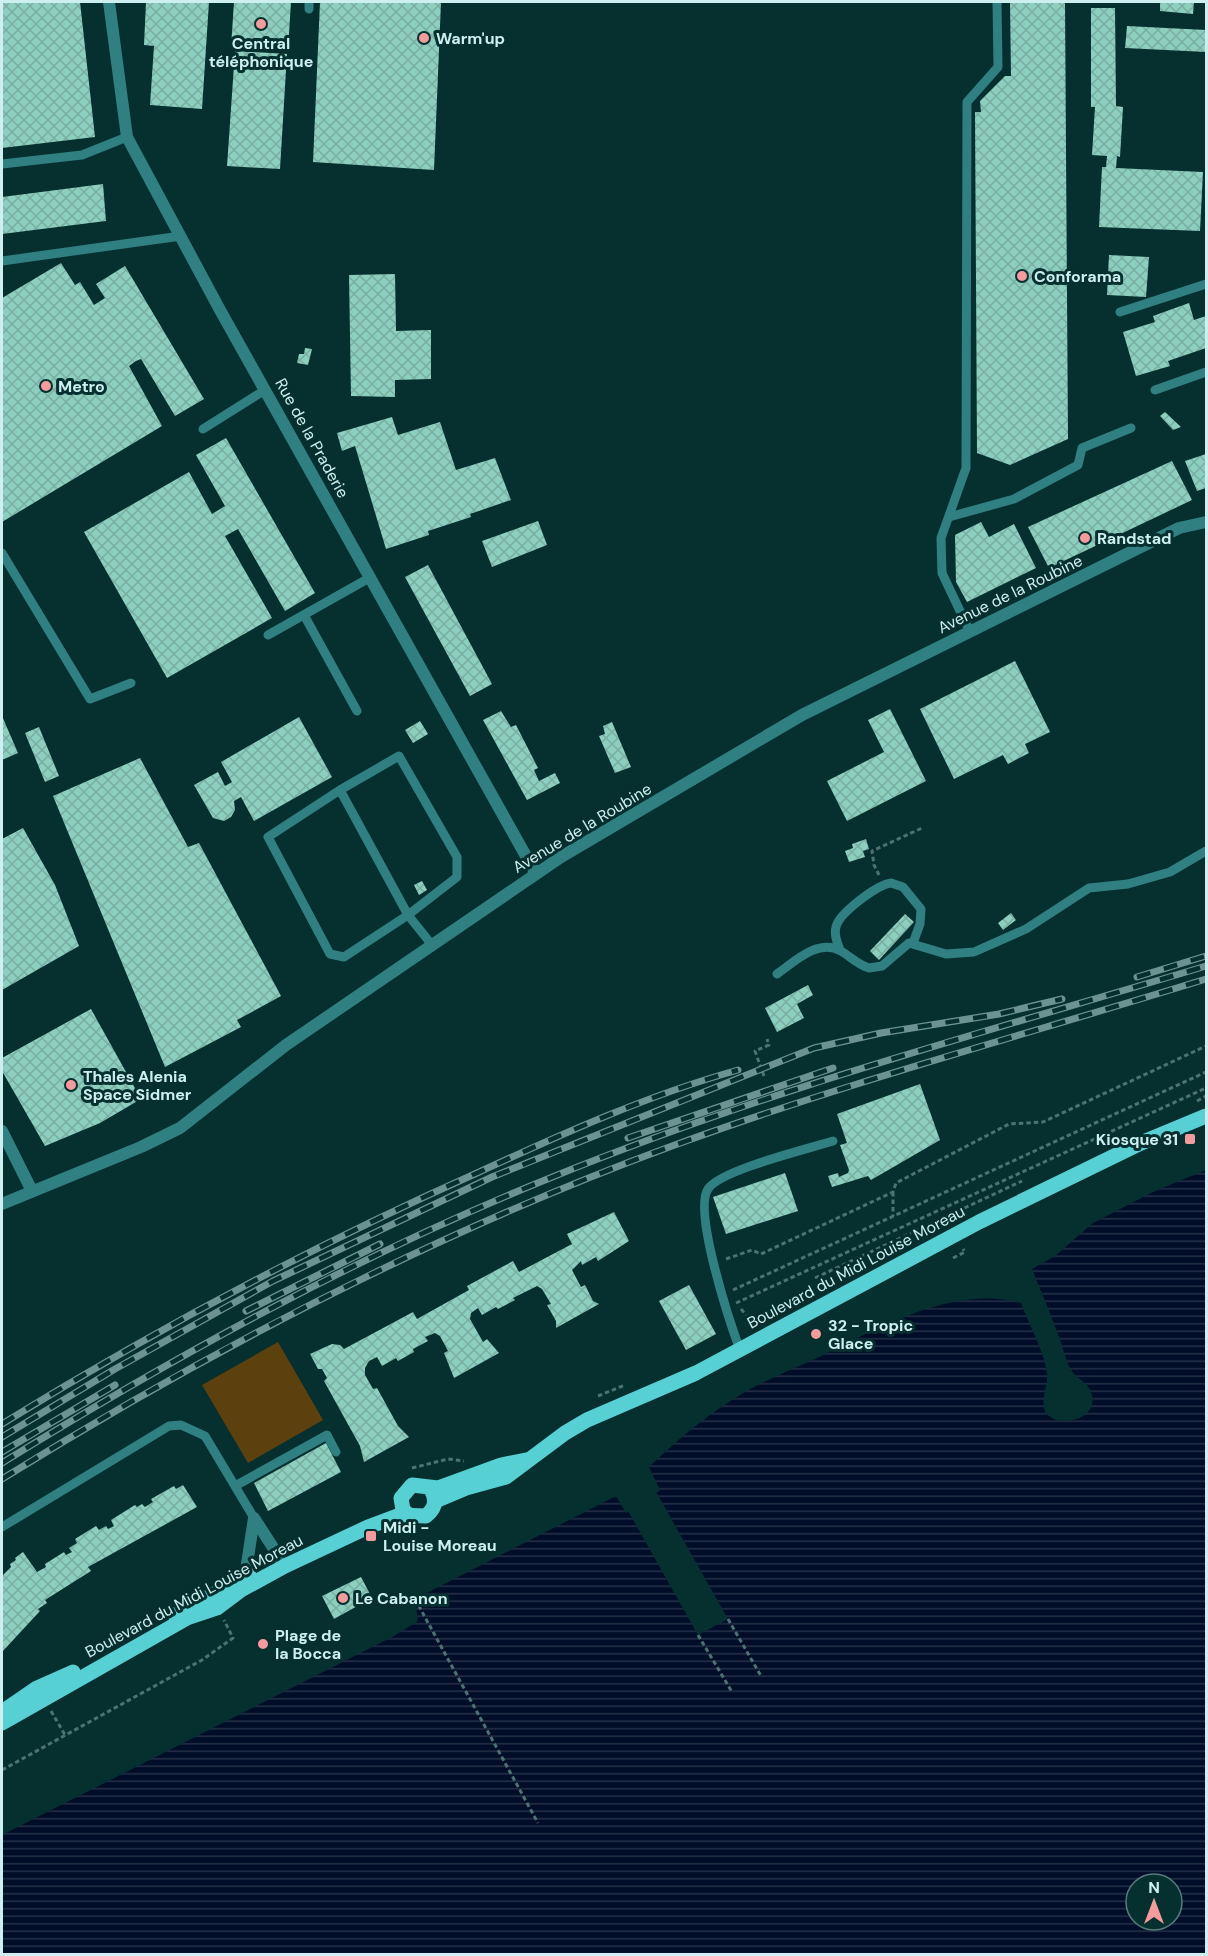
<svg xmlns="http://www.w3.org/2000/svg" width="1208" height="1956" font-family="'DM Sans',sans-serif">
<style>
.grass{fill:#5c400e}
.water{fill:url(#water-rules);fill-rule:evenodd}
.pier{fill:#062f2f}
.building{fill:url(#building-cross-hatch)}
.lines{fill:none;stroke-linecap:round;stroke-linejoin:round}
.path{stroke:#4c7373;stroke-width:3;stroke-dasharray:4.5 3;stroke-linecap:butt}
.service{stroke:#307f81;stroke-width:9}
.minor{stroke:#307f81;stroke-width:12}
.primary{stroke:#57d0d3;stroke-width:15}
.rail-casing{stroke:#6d9292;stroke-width:7}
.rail{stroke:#062f2f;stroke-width:4.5;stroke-dasharray:14;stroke-linecap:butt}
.poi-dot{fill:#f59b9e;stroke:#062f2f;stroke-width:2}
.labels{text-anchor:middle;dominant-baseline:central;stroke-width:6;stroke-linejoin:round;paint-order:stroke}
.poi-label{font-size:16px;font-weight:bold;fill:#cdefef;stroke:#062f2f;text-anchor:start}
.street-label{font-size:16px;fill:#cdefef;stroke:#062f2f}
</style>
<defs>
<pattern id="water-rules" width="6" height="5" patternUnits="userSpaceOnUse" patternTransform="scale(1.5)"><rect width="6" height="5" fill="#000d28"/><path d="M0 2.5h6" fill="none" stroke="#243148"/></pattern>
<pattern id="building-cross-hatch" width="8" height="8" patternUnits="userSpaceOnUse" patternTransform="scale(1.5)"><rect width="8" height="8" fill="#8dcfbf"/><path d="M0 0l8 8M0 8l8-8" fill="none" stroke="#79ada1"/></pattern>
</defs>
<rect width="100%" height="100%" fill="#062f2f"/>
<path class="grass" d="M278,1342l45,78 -75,43 -46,-78z"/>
<path class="water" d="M1206,1170v784h-1204v-119l390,-198 26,-16 -3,-22 201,-103 10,17 34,-23 -11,-23c30,-29 64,-57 101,-78 23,-12 48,-22 71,-33 57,-28 134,-72 200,-53 8,22 22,46 26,69 3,15 -15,41 10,48 16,4 39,-5 35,-24 -3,-15 -17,-17 -22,-28 -5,-10 -7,-21 -11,-31 -8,-23 -18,-45 -27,-68l23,-13 38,-33 60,-31zM1136,1884h36v36h-36z"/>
<path class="pier" d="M655,1490l73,129 -30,16 -71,-126z"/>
<path class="building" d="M2,2h78l15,135 -93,11z
M146,2h63l-7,107 -52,-4 4,-59 -10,-1z
M234,2h57l-3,48 -57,-3z
M320,2h121l-7,168 -121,-8z
M1010,2h55l3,437 -58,26 -33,-12 -2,-341h6l-1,-11 25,-25h6z
M1160,2h34l-1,12 -33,-3z
M1091,8h24l1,98 7,1 -3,50 -3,-1 -1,12 87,4 -3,59 -101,-4 3,-60h4l1,-11 -15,-1 3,-48h-4z
M1127,26l79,4v22l-81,-4z
M235,51l52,3 -7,115 -53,-3z
M103,184l3,37 -104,13v-37z
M1109,255l40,2 -3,40 -39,-2z
M61,263l14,22 5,-3 14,23 11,-7 -9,-14 29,-18 79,133 -29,17 -34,-57 -5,2 -7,5 33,60 -160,96v-224z
M395,274l1,57 35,-1v49l-36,1v17l-44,-1 -2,-121z
M1189,303l5,17 12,-4v32l-38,13 2,5 -34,10 -13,-44 32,-10 -2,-6z
M305,348l7,1 -4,16 -11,-2 2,-9h5z
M1165,412l16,15 -8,3 -13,-14z
M392,417l6,18 42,-13 16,48 39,-12 16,42 -41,14 1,3 -43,14 1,4 -43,14 -31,-103 -13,5 -5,-18z
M226,438l89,155 -30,18 -47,-82 -13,7 47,82 -105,60 -83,-146 105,-60 23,42 13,-8 -29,-51z
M1206,454v34l-9,3 -12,-30z
M1172,461l20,39 -143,68 -21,-41z
M538,521l9,24 -55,22 -10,-26z
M981,522l8,15 25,-13 22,44 -69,34 -11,-20 -1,-47z
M428,565l64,119 -22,12 -65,-119z
M1015,661l35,71 -25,12 4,9 -21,11 -5,-9 -49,24 -34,-70z
M890,709l36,72 -79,40 -20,-40 57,-29 -16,-32z
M501,711l10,16 5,-2 22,43 -4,2 5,11 16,-8 5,10 -33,17 -44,-80z
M2,716l16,37 -16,7z
M299,717l33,60 -78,44 -13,-24 -7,4 1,9 -4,7 -7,4 -11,-3 -19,-33 24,-13 7,14 7,-4 -11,-20z
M420,721l8,13 -15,9 -8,-13z
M612,722l19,45 -16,6 -16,-37 6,-2 -2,-8z
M39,727l20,49 -14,6 -20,-49z
M140,758l48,89 11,-4 82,153 -44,24 4,7 -76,40 -112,-271z
M23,828l32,57 24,61 -77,44v-151z
M866,839l3,10 -6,2 2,6 -16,5 -4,-11 8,-3 -1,-4z
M422,881l5,9 -8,5 -5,-10z
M1011,913l5,7 -13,10 -5,-7z
M905,914l9,8 -35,38 -9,-9z
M808,985l5,10 -16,9 7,14 -27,14 -12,-24z
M91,1009l50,90 -41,24 -55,23 -43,-75v-13z
M920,1084l20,56 -69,40 -3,-4 -36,11 -4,-11 10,-3 1,4 9,-4 1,-3 -9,-25 7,-2 -10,-29z
M785,1173l13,38 -72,23 -13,-37z
M614,1212l15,29 -31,20 -2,-4 -14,8 -1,-4 -9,9 9,17 4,-2 8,16 6,3 -43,24v-7l-9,-16 4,-1 -9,-15 -5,-3 -24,12 2,2 -17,9 -2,-2 -14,8 -4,-7 -7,5 -1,6 13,23 4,-3 12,14 -45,25 -10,-25 4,-2 -8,-15 -5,-3 -10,4 3,4 -15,8 1,3 -16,9 -2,-3 -14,8 -5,-9 -8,4 -4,7v7l8,14 4,-1 21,38 11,11 -45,25 -4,-16 -36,-65 3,-3 -5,-9h-4l-8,-15 22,-10 8,1 4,4 69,-37 4,7 52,-29 -2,-4 46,-25 6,11 53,-28 -5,-10z
M689,1285l27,49 -30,16 -27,-49z
M326,1443l15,29 -73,39 -14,-28z
M183,1485l14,22 -109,60 3,4 -46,29 2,3 -9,6 2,2 -38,41v-76l9,-9 -1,-3 6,-4 -1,-2 8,-6 14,20 9,-5 -1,-3 19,-12 2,3 6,-3 -3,-4 8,-5 -2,-4 21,-13 3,4 7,-4 2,3 6,-3 -3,-6 24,-15 2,2 5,-3 3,3 8,-5 -2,-3 23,-13 2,3z
M361,1577l9,17 -11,6 2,4 -27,15 -12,-23z"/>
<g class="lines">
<path class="path" d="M879,875l-5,-10 -2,-14 50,-23
M764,1076l-9,-25 14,-6 -2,-6
M1197,1101l9,-5
M893,1192v24
M953,1258l12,-6 -2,-3
M726,1259l26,-9 9,4 132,-62 3,-9 113,-59 34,-2 163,-76
M815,1278l207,-97
M733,1290l473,-218
M736,1303l470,-215
M741,1309l5,6
M598,1396l27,-11
M412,1468l36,-9 16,2
M415,1599l123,224
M728,1619l33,57
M698,1635l34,57
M51,1711l14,24
M2,1770l200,-110 31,-22 -9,-18"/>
<path class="service" d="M309,9v-7
M2,164l80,-9 45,-18
M2,261l179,-25
M1120,312l86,-28
M1155,390l51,-18
M203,429l62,-39
M949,517l65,-18 64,-34 4,-17 49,-20
M2,553l88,146 41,-16
M304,615l53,96
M970,632l-28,-59 -1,-35 25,-70 1,-366 31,-35 -1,-65
M268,635l103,-58
M340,790l59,-34 58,101v20l-49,38 -64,42 -14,-3 -62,-117 72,-47 68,125 24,30
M840,950c-3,-8 -6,-15 -4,-23 3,-14 41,-42 55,-44l12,4 18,22 -1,15 -7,19
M777,974c17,-12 41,-36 64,-23 10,6 17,14 28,17l13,-2 27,-23 37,11 28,-2 52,-23 63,-41 39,-4 42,-12 36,-21
M740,1350c-10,-27 -47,-139 -32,-161 12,-19 100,-40 125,-48
M235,1486l92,-51 9,17
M2,1527l167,-101 12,-1 24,11 49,82"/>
<path class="minor" d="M109,2l18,135 93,173 316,564
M2,1131l30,60
M2,1204l139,-57 39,-19 106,-83 275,-188 241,-142 377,-187 27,-6
M254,1518l31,48
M245,1577l9,-59"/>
<path class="primary" d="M435,1501l31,-13 40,-11 59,-44 22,-13 109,-47 283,-151 162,-79 65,-27
M408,1514l-5,-4 -2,-12 11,-13 26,3 63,-23 25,-5
M175,1615l74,-40
M2,1712l35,-24 36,-16
M2,1723l185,-105 30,-10 24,-18 44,-24 83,-39 32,-12 26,1c10,-8 11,-17 4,-28"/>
<defs>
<path id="rail" d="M1137,977l69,-21
M628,1138l205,-70
M246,1311l134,-67
M2,1424c153,-94 311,-178 475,-251 85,-39 171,-78 261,-103
M2,1437l113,-68 158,-88 219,-104 322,-129 67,-15 118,-19 63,-15
M2,1452l113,-67
M2,1463c175,-108 357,-208 548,-285 213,-87 436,-146 656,-212
M2,1479c213,-132 435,-247 670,-333 176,-64 356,-112 534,-167"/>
</defs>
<use href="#rail" class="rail-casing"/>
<use href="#rail" class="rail"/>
</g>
<g class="poi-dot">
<circle cx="261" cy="24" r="6"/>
<circle cx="424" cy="38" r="6"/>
<circle cx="1022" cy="276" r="6"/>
<circle cx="46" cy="386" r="6"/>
<circle cx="1085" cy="538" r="6"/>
<circle cx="71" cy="1085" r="6"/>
<rect x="1184" y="1133" width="12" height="12" rx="3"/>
<circle cx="816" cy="1334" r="6"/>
<rect x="365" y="1530" width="12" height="12" rx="3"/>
<circle cx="343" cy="1598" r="6"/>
<circle cx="263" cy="1644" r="6"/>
</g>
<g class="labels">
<g class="poi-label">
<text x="436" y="38">Warm'up</text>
<text x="261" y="43" text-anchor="middle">Central<tspan x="261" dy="18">téléphonique</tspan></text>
<text x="1034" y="276">Conforama</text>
<text x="58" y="386">Metro</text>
<text x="1097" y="538">Randstad</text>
<text x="83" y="1076">Thales Alenia<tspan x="83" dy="18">Space Sidmer</tspan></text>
<text x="1178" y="1139" text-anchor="end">Kiosque 31</text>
<text x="828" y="1325">32 - Tropic<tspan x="828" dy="18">Glace</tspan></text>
<text x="383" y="1527">Midi -<tspan x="383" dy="18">Louise Moreau</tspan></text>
<text x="355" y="1598">Le Cabanon</text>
<text x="275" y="1635">Plage de<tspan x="275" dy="18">la Bocca</tspan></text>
</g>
<g class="street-label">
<text transform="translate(312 438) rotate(61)">Rue de la Praderie</text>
<text transform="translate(1010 594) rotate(-26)">Avenue de la Roubine</text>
<text transform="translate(582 828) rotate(-31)">Avenue de la Roubine</text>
<text transform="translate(856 1267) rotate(-28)">Boulevard du Midi Louise Moreau</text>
<text transform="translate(194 1596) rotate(-28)">Boulevard du Midi Louise Moreau</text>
</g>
</g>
<rect width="1208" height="1956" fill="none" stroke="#cdefef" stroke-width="6"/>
<g transform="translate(1154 1902)"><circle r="28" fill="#062f2f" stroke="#567c7c" stroke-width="1.5"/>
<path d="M0-4.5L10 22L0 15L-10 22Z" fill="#f59b9e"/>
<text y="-9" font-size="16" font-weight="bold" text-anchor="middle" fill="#cdefef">N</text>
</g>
</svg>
